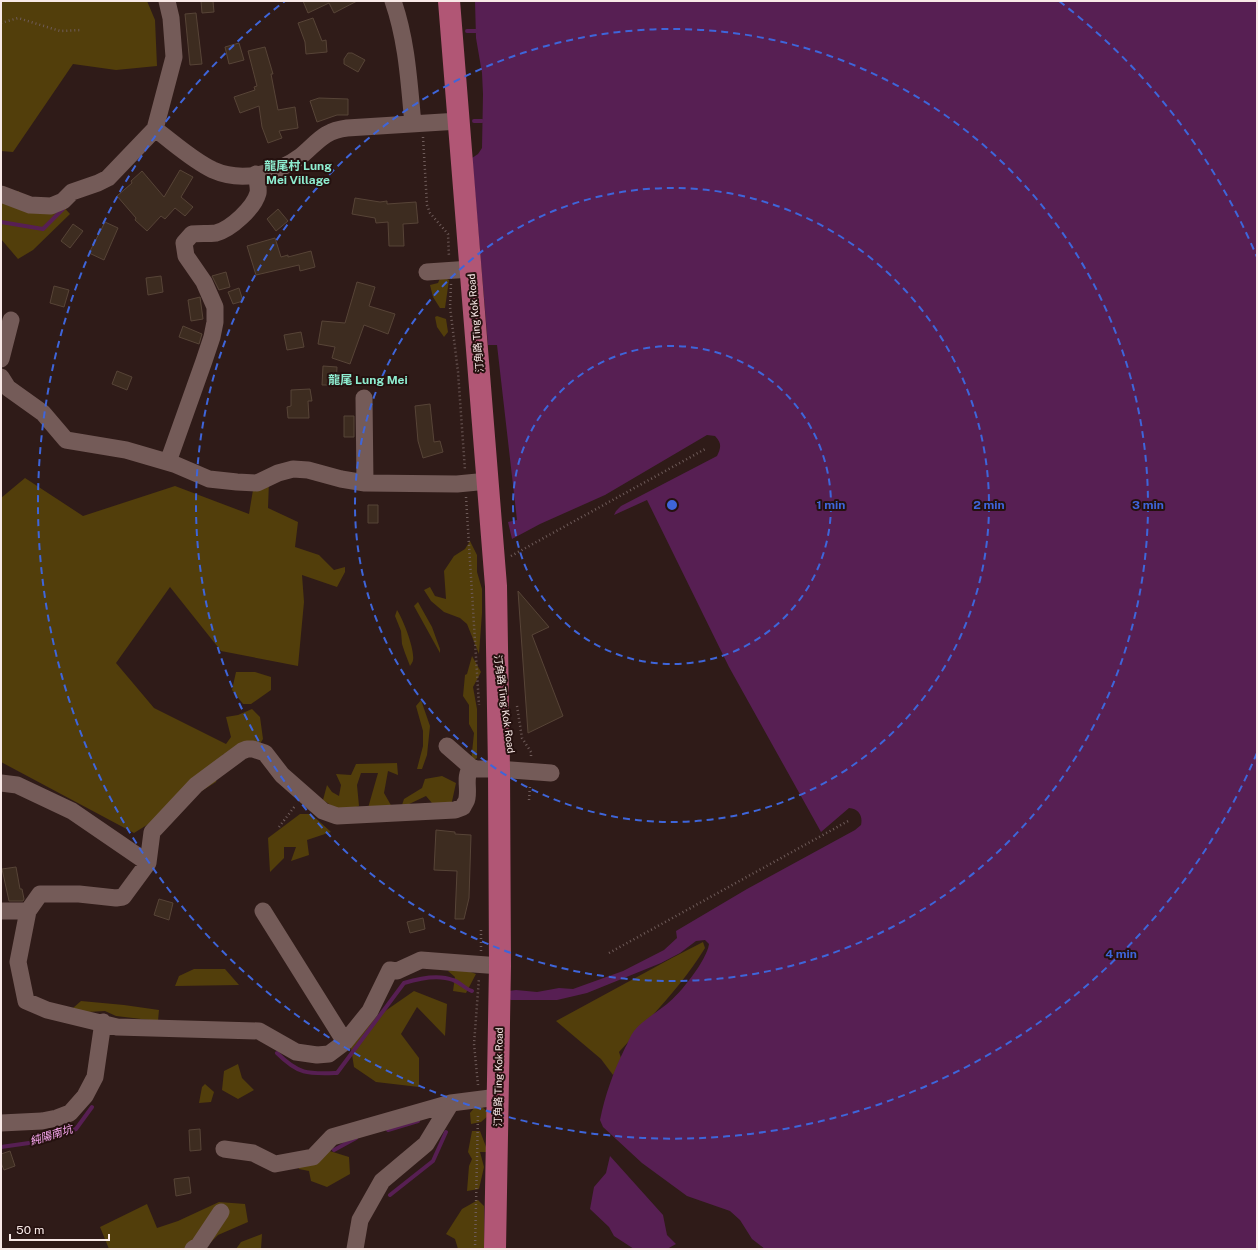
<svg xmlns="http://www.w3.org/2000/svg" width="1258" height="1250" font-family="'Public Sans','Noto Sans TC',sans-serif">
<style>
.green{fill:#523e0b}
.water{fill:#571f53}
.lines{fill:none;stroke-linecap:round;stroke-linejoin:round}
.stream{stroke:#571f53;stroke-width:4}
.building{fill:#3d2c20;stroke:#574437}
.path{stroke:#6f5c5a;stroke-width:2.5;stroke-dasharray:1 3;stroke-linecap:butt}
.minor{stroke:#745b58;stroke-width:17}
.major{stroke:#b15675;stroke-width:22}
.ring{fill:none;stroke:#3e65da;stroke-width:2;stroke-dasharray:7 5}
.labels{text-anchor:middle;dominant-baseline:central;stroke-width:4;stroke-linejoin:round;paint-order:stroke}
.street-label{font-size:10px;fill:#f8e9e7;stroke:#25110f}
.water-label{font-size:11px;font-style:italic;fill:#fda9f5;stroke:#25110f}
.quarter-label{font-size:12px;font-weight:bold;fill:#8eedd0;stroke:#25110f}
.centre{fill:#3e65da;stroke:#25110f;stroke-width:2}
.ring-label{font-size:12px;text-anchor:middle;font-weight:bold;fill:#3e65da;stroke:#25110f;stroke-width:4;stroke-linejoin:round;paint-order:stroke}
</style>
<rect width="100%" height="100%" fill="#2f1b18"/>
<path class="green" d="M1,1h146l8,19 2,46 -41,4 -43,-6 -60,88 -12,-1z
M19,191l3,14 37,-3 11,12 -37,36 -15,9 -17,-20v-41z
M441,276l8,4 -4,28h-5l-7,-11 -3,-12 8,-2z
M437,316l9,3 2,13 -4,5 -7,-10 -2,-10z
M25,478l58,38 92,-30 74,28 6,-36 14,3 -1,27 30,14 -3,25 24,8 15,15 11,-3v5l-8,15 -35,-12 2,27 -6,64 -77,-15 -51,-64 -54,76 38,45 72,36 5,-7 -5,-20 12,-2 14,-6 8,8 3,22 -10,16 -13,5 -17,-6 -7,28 -82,51 -133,-71v-264z
M470,541l7,14v17l5,17v24l-3,41 -12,-30 -7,-6 -16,-6 -13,-11 -7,-11 6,-3 5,9 11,3 -2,-28 10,-15 11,-7z
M418,602l14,25 8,22v4l-26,-47z
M397,610c6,9 18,40 16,50 0,2 -2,4 -3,6l-5,-13 -3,-9 -1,-13 -6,-15z
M472,656l9,16 -8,15 4,22v49l-6,4 3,-29 -5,-9v-19l-6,-9 2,-21 2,-1z
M236,672h19l16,5v13l-20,14h-8l-11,-14z
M421,700l9,26 -3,29 -5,14h-5l6,-23v-15l-7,-25z
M397,763l1,12 -10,-4 -4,22 8,14 -24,1 10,-35h-17l-4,12 2,21 -18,6 -18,-12 4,-15 5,7 7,4 2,-11 -5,-11 15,1 5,-11z
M442,776l14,7 -5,23 -14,3 -11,-13 -21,10 -3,-1 2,-6 18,-11 3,-9z
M300,814h11l20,18 -24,8 2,15 -18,6 5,-14h-12v11l-14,14 -2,-34z
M703,942l2,6c-24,39 -56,71 -86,104l3,9 -9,14 -12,-16 -45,-38 116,-63z
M457,967l19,7 -10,19 -13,-2 2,-14 -7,-6z
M194,969h31l14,16 -64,1 4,-10z
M414,991l33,13 -2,32 -28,-29 -16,27 18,24v29l-43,-5 -22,-15 -4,-25 15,-17z
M81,1001l43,4 35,5 -1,11 -42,-5 -11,-5 -18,1 -14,-4z
M238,1064l4,14 12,12 -16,9 -16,-9 2,-19z
M205,1084l9,8 -3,10 -12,1 3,-16z
M480,1105l10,9 -9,8 -10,2 -1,-11 5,-6z
M472,1131h8l8,21h-8l4,15 -5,22 -12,2 2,-25 3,-7 -4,-7z
M320,1148l29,9 1,17 -23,13 -16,-6 -2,-10 -10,-2 -4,-13z
M478,1200l6,6v43h-26l-3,-10 -9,-5 16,-25z
M219,1202l26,2 3,18 -30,13 -14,14h-95l-9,-22 47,-23 10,24 21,-7z
M262,1234l-1,15h-25l5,-7z"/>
<path class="water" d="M475,1h782v1248h-492l-13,-10 -12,-19 -10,-9 -43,-15 -45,-33 -39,-36 -3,-7c5,-25 14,-50 25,-72 3,-5 5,-12 9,-17 9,-11 22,-18 33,-27 13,-10 40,-44 42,-60l-4,-4 -9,1 -16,12 -19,10 -74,30 -30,7h-46l-3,-1 1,-8 7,-1 21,2 22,-4 14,1 50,-18 41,-21 13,-12 -1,-7 71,-42 108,-59 6,-5c2,-9 -2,-16 -12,-17l-28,24 -92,-165 -82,-167 -33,15 2,-4 5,-5 96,-50c4,-8 5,-13 -2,-20l-8,-1 -102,60 -65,29 -28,15 -4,-17 9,-2 -20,-175h-9l-16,-187 6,-4 4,-6 1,-54 -1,-21 -6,-35z
M610,1156l53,59 4,20 9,9 -9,5h-33l-20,-13 -5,-9 -19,-18 4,-22 12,-14z"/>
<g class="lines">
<path class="stream" d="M467,31h9
M474,121h8
M1,222l42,7 20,-20
M277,1053c22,22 31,21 60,20l67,-90c16,-5 34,-9 49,-3 7,2 12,9 19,11
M388,1130l30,-9
M1,1147l35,-5 40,-13 16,-22
M334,1150l22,-12
M390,1195l43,-34 13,-29"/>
</g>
<path class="building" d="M201,1h12l1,11 -12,1z
M303,1h54l-23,12 -5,-10 -21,10z
M196,13l6,51 -12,1 -5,-51z
M313,18l9,23 4,-1 1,12 -21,2 -1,-12 -7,-19z
M239,43l5,17 -15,4 -4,-17z
M265,47l8,27h-2l7,36 17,-3 3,21 -19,3 3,7 -14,5 -6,-16 -3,-21 -19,7 -6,-16 21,-7 -1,-3 3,-1 -9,-35z
M348,53h4l13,7 -7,12 -14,-8v-5z
M319,98l29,1v16h-11l-20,7 -7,-21z
M180,170l13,7 -12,20 12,10 -8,9 -10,-8 -10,11 -4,-3 -14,15 -12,-11 1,-2 -19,-22 15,-13 -1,-2 11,-10 22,26z
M355,198l25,4 7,-1v3l29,-2 2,21 -15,1 1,22h-15l-1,-24 -12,1 -1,-5 -23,-4z
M278,209l10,12 -12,10 -9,-12z
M105,222l13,6 -14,32 -15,-7z
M73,224l10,7 -13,17 -9,-7z
M275,238l6,19 7,-2v2l23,-6 4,16 -15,4 -1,-6 -43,10 -9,-29z
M226,272l4,15 -11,3 -7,-14z
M161,276l2,16 -15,3 -2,-17z
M357,282l18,5 -6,19 26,8 -7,20 -24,-9 -14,39 -18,-6 3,-11 -17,-3 4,-23 23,2z
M54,286l15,4 -5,17 -14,-4z
M239,288l4,13 -10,3 -5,-12z
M200,297l3,22 -12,2 -3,-21z
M183,326l19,8 -3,10 -20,-7z
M301,332l3,15 -17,3 -3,-15z
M323,366l14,1 -1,18h-14z
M117,371l15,6 -5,13 -15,-6z
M310,389l2,12h-4l1,17h-21l-1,-11 4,-1v-16z
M430,404l4,38 6,-1 3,11 -20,6 -5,-17 -3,-35z
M344,416h10v21h-10z
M368,505h10v18h-10z
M518,591l31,36 -17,8 31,81 -35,17z
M436,830l19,2v2l16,1 -2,63 -5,21h-9l2,-48 -23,-1z
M16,867l4,22h2l2,10 -1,2h-14l-7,-32z
M159,899l14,4 -4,17 -15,-5z
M423,918l2,11 -15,4 -3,-11z
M200,1129l1,21 -11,1 -1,-21z
M10,1151l5,15 -11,4 -3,-7v-9z
M189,1177l2,16 -15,3 -2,-17z"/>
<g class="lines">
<path class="path" d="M1,23l17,-5 42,13 21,-1
M423,137l4,68 3,8 18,21 1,23
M451,284l-1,23 8,65 7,98
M466,497l13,208
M511,556l196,-108
M517,706l5,32 9,14v5
M529,800l1,-14
M279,827l16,-21
M481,951v-21
M609,953l241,-133
M478,1085l-4,-41 5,-66
M475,1249l3,-135"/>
<path class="minor" d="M393,1c14,40 16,82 20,123
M155,129c19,14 37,31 58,41 29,13 64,4 88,-14 17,-14 22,-25 46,-28l112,-7
M1,194l29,11 21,1 12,-5 9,-9 26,-9 10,-5 47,-49 19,-72 -3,-39 -4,-17
M427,272l44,-3
M1,359l10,-39
M1,377l7,11 35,25 23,27 60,10 48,14 35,15 28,3 20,1 21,-10 15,-4 15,1 33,9 24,4 92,1 31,-3
M364,398l1,85
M168,462l36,-101 8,-24 3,-15v-15l-11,-25 -18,-26 -2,-13 8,-9c8,-1 16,0 24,-1 15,-4 38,-25 42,-40 1,-5 -1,-13 -2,-19
M447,746l24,21 5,2h23l52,4
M471,767c-7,10 -2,20 -4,31 0,3 -3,6 -4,9l-8,3 -118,6 -14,-5 -41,-36 -17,-22 -12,-4h-6l-5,2 -46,34 -44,47 -4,31 -25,34 -7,1 -37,-4h-39l-12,17 -10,51 8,39 21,9 70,17 142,4 37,21 21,3 12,-1 16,-12 25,-31 20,-41 7,1 24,-11 79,6
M1,783l16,2 55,26 76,52
M1,911h27
M263,911l82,131
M1,1123l41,-2 15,-3 13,-5 15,-17 10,-19 8,-55
M224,1149l29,4 22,11 38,-7 19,-20 119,-34 47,-6
M193,1249l6,-4 22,-33
M355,1249l5,-29 22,-39 44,-37 25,-41"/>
<path class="major" d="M449,1l47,585 3,183 1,197 -5,283"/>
</g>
<g class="ring">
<circle cx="672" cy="505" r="159"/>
<circle cx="672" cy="505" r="317"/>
<circle cx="672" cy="505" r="476"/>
<path d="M1257 753A635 635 0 1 1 285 1M1059 1A635 635 0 0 1 1257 257"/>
</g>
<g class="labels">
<g class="street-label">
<text transform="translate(475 323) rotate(-95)">汀角路 Ting Kok Road</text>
<text transform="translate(505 704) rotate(82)">汀角路 Ting Kok Road</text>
<text transform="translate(498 1077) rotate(-89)">汀角路 Ting Kok Road</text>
</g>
<g class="water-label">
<text transform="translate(51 1135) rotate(-17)">純陽南坑</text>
</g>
<g class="quarter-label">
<text x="298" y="166">龍尾村 Lung<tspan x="298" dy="14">Mei Village</tspan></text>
<text x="368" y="380">龍尾 Lung Mei</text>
</g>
</g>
<circle cx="672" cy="505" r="6" class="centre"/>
<g class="ring-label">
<text x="831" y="509">1 min</text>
<text x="989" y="509">2 min</text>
<text x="1148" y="509">3 min</text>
<text x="1121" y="958">4 min</text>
</g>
<rect width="1258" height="1250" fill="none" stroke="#f8e9e7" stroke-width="4"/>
<path d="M10 1234v6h99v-6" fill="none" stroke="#f8e9e7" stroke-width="2"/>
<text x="16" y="1234" font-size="12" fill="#f8e9e7" stroke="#25110f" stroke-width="3" paint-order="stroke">50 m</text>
</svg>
